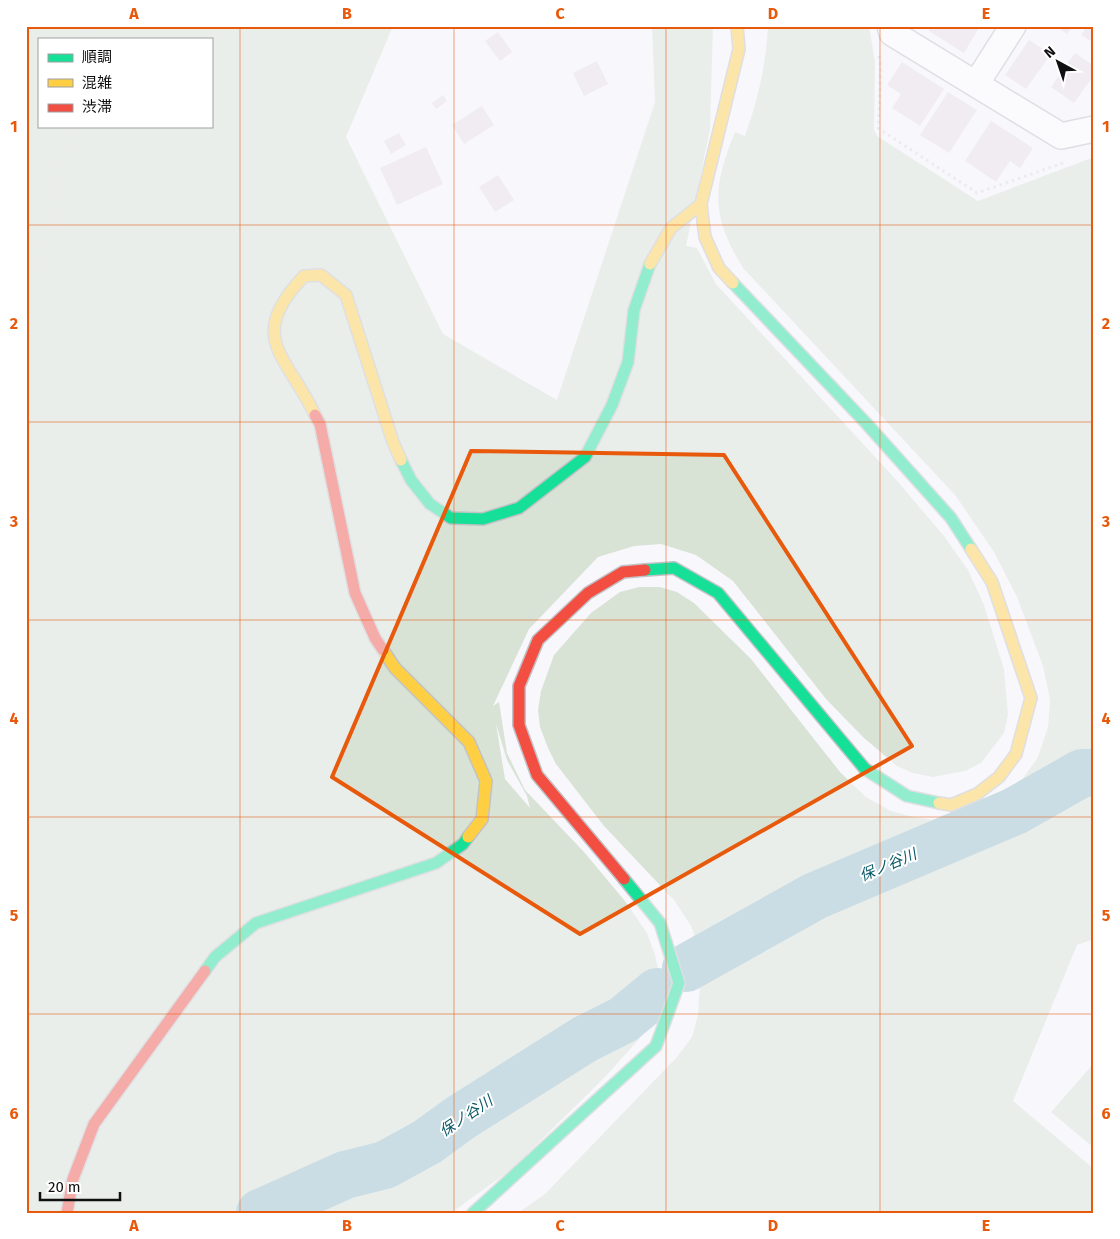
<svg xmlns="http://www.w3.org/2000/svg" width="1120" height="1239" font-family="'Fira Sans','Noto Sans JP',sans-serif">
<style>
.green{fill:#d8e3d6;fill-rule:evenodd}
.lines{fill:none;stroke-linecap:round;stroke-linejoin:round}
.river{stroke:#96bcc7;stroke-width:48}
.building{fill:#e7dee5}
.street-casing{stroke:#c2c2c6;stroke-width:28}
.fast-casing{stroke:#c2c2c6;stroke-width:14}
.slow-casing{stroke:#c2c2c6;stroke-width:14}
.jam-casing{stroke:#c2c2c6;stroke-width:14}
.path{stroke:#ddd;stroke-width:3;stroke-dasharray:2.5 4;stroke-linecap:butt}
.street{stroke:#fefeff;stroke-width:25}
.fast{stroke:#16e098;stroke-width:11}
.slow{stroke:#ffcf43;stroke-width:11}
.jam{stroke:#f24e42;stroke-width:11}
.marked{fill:none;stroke:#e8590c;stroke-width:4;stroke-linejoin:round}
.grid{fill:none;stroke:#e8590c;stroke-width:1;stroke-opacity:0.55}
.labels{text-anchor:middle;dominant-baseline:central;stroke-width:4;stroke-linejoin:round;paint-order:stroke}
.water-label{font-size:15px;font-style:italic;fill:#0b5a68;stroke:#fff}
.neatline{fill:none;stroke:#e8590c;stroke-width:2}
.grid-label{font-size:16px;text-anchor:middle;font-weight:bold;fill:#e8590c}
</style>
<rect width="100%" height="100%" fill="#f7f7fc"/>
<path class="green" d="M26,26h367l-47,111 97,197 114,66 98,-298 -3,-76h61l-3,103 -24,117 11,2 19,36 183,199 45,53 24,34 16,35 20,64 4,46 -4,18 -23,30 -16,8 -32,6 -20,-4 -16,-7 -34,-29 -37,-38 -93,-118 -37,-26 -35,-11 -27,2 -36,11 -69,72 -36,77 6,-4 8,51 18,37 59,62 41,49 22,32 8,22 4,18 -1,23 -5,18 -13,24 -35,39 -93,92 -61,44h-425zM39,39h172v87h-172zM496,724l11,36 20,36 3,12 -25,-29z
M768,26h101l6,36 -1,68 3,6 101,65 116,-44v782l-17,6 -64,156 81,68v44h-576l27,-19 132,-137 15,-20 6,-22 3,-49 -5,-26 -5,-14 -17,-26 -70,-74 -48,-62 -8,-16 -8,-21 -2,-17 3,-19 13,-36 37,-42 29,-21 19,-5h21l17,5 17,11 57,56 89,113 26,25 25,14 22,6 22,3 34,-4 24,-10 26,-22 19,-27 10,-30 2,-27 -7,-34 -26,-69 -23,-45 -39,-57 -212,-227c-32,-52 -31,-80 -8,-136l10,4c13,-37 21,-71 23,-110z
M1094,1063v85l-43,-36z"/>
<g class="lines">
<path class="river" d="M686,968l129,-72 200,-85 67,-38h12
M260,1213l85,-38 40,-10 42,-23 33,-24 125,-79 38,-19 34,-28"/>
</g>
<path class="building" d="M931,26h49l-16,27 -35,-22z
M1055,26h18l-6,8z
M1087,26h7v17l-13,-8z
M498,32l14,20 -12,9 -15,-20z
M1029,40l22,14 -25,35 -21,-14z
M1075,53l19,13v9l-20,28 -23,-16z
M597,61l11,23 -24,12 -11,-23z
M902,62l42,27 -24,37 -28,-18 9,-14 -14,-9z
M948,92l29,18 -28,43 -29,-18z
M443,95l4,6 -11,8 -4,-6z
M482,106l12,19 -30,19 -12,-19z
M991,121l42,27 -13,20 -10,-7 -14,21 -31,-21z
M399,133l7,12 -15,9 -7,-13z
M426,147l17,37 -46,21 -17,-37z
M498,175l16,25 -19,12 -16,-25z"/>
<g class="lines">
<defs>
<path id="street" d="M890,26l2,7 169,103 33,-7
M976,84l37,-58"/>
<path id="fast" d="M733,283l133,140 85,95 20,31
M401,460l10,20 19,24 21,14 32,1 36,-11 66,-51 27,-52 16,-43 6,-52 16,-46
M645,570l29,-2 44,25 147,176 42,27 32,7
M205,971l10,-14 41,-34 180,-60 27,-19 5,-7
M473,1213l183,-167 23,-63 -19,-60 -36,-44"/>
<path id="slow" d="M650,264l21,-36 30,-24
M733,283l-14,-15 -14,-31 -4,-33 38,-155 -2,-23
M315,415c-28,-60 -70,-77 -11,-139l17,-1 25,20 47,147 8,18
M383,650l12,18 74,74 17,39 -4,38 -14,18
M939,803l12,2 26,-11 22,-17 17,-23 15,-56 -39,-116 -21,-33"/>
<path id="jam" d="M315,415l5,9 35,169 20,45 8,12
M624,879l-87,-104 -18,-50v-39l19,-46 50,-47 35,-21 22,-2
M67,1213l6,-34 21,-55 111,-153"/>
</defs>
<use href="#street" class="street-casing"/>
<use href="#fast" class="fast-casing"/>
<use href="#slow" class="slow-casing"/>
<use href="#jam" class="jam-casing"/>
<path class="path" d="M86,39l3,-13
M879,56l2,12 -3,60 99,65 86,-30
M26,284l22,-48 21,-110"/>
<use href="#street" class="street"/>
<use href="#fast" class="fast"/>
<use href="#slow" class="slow"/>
<use href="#jam" class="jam"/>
</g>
<path d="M0 0H1120V1239H0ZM471,451l253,4 188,291 -332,188 -248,-157z" fill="#f7f7fc" fill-opacity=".55" fill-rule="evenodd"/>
<path class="marked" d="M471,451l253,4 188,291 -332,188 -248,-157z"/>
<path class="grid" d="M240,26v1187M454,26v1187M666,26v1187M880,26v1187M26,225h1068M26,422h1068M26,620h1068M26,817h1068M26,1014h1068"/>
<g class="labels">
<g class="water-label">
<text transform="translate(888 865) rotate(-23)">保ノ谷川</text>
<text transform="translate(466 1116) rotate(-34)">保ノ谷川</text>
</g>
</g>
<rect width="1120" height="1239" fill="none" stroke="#ffffff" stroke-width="55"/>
<rect x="38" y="38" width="175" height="90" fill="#ffffff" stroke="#9f9fa0"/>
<rect x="48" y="54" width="25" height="8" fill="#16e098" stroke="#9f9fa0"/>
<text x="82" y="62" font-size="15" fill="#101012">順調</text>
<rect x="48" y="79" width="25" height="8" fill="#ffcf43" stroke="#9f9fa0"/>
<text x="82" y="88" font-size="15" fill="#101012">混雑</text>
<rect x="48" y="104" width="25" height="8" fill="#f24e42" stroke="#9f9fa0"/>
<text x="82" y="112" font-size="15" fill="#101012">渋滞</text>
<g transform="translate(1058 62) rotate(320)" stroke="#ffffff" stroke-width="4" paint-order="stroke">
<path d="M0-4L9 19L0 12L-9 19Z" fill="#101012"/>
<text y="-8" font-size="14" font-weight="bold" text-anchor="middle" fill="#101012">N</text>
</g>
<path d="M40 1192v8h80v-8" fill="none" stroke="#101012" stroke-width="2.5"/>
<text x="48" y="1192" font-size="15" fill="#101012" stroke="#ffffff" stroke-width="4" paint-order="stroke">20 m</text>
<rect x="28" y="28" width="1064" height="1184" class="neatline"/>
<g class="grid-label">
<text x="134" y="19">A</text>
<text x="347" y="19">B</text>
<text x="560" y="19">C</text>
<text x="773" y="19">D</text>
<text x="986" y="19">E</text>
<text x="14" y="132">1</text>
<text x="1106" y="132">1</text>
<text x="14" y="329">2</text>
<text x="1106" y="329">2</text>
<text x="14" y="527">3</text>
<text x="1106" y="527">3</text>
<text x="14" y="724">4</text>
<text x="1106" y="724">4</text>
<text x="14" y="921">5</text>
<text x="1106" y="921">5</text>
<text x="14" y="1119">6</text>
<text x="1106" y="1119">6</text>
<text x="134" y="1231">A</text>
<text x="347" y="1231">B</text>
<text x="560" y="1231">C</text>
<text x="773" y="1231">D</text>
<text x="986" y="1231">E</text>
</g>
</svg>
